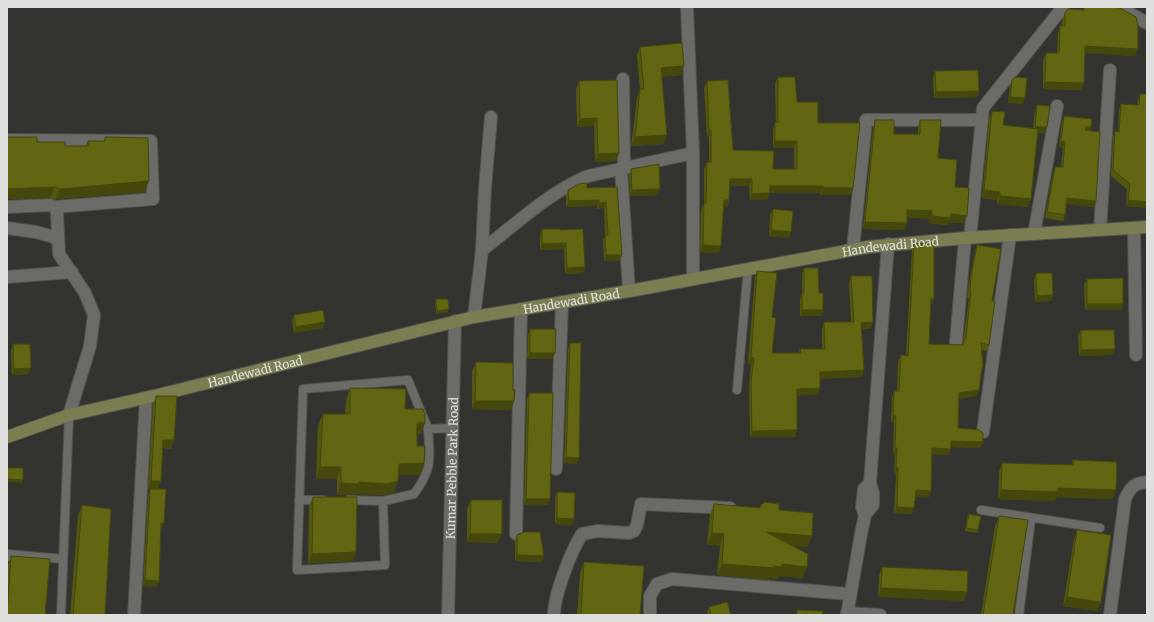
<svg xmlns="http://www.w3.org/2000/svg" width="1154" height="622" font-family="Merriweather,serif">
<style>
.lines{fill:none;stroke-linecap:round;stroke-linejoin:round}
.lane-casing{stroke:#52524f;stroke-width:10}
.street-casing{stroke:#52524f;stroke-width:14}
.secondary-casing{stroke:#52524f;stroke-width:14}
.lane{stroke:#6b6b67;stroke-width:8}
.street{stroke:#6b6b67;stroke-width:12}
.secondary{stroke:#7c7d51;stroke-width:12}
.wall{fill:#54570f}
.shaded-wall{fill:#45470c}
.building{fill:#626511;stroke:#45470c}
.labels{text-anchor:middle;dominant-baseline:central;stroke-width:4;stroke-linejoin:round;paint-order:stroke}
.street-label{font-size:12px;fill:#dfe0dd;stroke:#333430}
</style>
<rect width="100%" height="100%" fill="#333430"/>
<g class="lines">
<defs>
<path id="lane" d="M737,390l11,-122
M428,429c2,31 5,39 -14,65l-31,7 2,64 -88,5 6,-181 105,-9 20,49 24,-1
M299,500h24
M348,500l35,1
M981,510l119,18
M7,557v-3l56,5
M61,615l8,-200
M1019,615l12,-96"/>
<g id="street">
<path d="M687,7l6,146"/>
<path d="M1118,7l29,16"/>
<path d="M623,79l1,89"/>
<path d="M7,140l144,1 2,58 -98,8"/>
<path d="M621,169l8,122"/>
<path d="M7,207l43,-2 5,2 2,6 2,41 26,39 9,22 -4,31 -21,69"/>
<path d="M7,228l29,4 21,6"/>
<path d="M1134,228l2,127"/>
<path d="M1100,230l10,-160"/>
<path d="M1034,234l23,-128"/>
<path d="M970,238l13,-130 80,-101"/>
<path d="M853,249l13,-129h116"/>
<path d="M482,250c33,-25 67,-58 106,-74l105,-23v125"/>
<path d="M7,277l65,-5"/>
<path d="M474,317l8,-67 3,-62 6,-71"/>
<path d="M956,342l9,-104"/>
<path d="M983,432l27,-197"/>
<path d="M556,469l6,-167"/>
<path d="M865,515l-3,-8 2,-18 6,-6"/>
<path d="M516,534l5,-225"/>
<path d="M847,613l33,2"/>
<path d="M134,615l12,-217"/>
<path id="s1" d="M448,615l7,-294"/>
<path d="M554,615c0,-20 17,-64 28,-81l16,-3 31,2 5,-2 3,-6 4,-21 89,4"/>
<path d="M650,615v-19l7,-12 15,-5 177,15"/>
<path d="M847,615l14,-81 4,-19 8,-10v-12l-3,-10 18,-239"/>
<path d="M1110,615l15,-116c5,-11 9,-16 22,-17"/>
</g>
<g id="secondary">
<path id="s2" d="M7,437l62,-22 89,-20 316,-78 161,-27 233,-43 97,-9 182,-11"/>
</g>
</defs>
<use href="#lane" class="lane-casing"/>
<use href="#street" class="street-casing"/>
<use href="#secondary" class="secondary-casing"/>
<use href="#lane" class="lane"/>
<use href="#street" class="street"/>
<use href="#secondary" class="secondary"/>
</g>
<path class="wall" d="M1084,7l51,49 -50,-3 -1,30 -2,7 -39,-1v-29l3,-7h11l1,-20 2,-7h2v-6l3,-7 18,-3z
M640,47l41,28 -20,2 6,58 -4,9 -32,2 6,-48 3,-9 -3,-33z
M935,71l44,20 -2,6 -43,1 -1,-21z
M778,77l19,25 21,21 35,65 -2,7h-31v-2h-50l-3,7h-17l-1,-14h-20v14l-2,7 -3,-1 -5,47 -19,-1 1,-42 3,-7v-34l3,-7h2v-25h-2l-3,-49 3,-7 26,69 40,19h21v-21h-21v-19l3,-7 -1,-38z
M1012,80l11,24 -15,-1 2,-17z
M579,81l40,72 -3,8 -21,1 -1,-36 -17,1 -1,-38z
M1140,94l7,114 -21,-2 1,-17 -16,-13 2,-39 2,-6h3l1,-21 2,-6 16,1 1,-6z
M1037,105l8,28h-8l-6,66 -3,8 -31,-3v-4l-15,-2 7,-79 3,-8 11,14 30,3 2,-17z
M1064,116l26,14 4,77 -27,-3 -2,11 -2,6 -18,-3 8,-45 2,-6h6l2,-19 -4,-1 3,-25z
M875,120l19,14h24v-6l2,-8 18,38 17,29 9,36 -15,-1 -1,3 -19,-2 1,-4 -23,-2 -3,13 -41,-1 10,-101z
M7,137l58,9h21l2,-5h16l1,-4 40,55 -89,7 -6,-1 -43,1z
M631,169l29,20 -3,6 -27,1 -1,-21z
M617,187l5,68 -3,6h-15l-1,-20 2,-5 -1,-28 -7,1v-3l-31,1v-11l2,-6 19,-2z
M773,209l18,23 -2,6 -20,-2 1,-20z
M542,229l18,1 25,37 -2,6 -18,1 -1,-25 -24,1v-15z
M914,244l17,61h-1l-1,39 34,1v-2l6,-45 -2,-1 2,-14 6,-32 2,-6 15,56 -3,44 -2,6 -5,-1 1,17 -2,6 -2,17 -3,6 -17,3 -1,29 25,14 -3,6 -29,-1 -2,8h-17l-1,36 -2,6h-14l-3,17 -18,-1 2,-39h-2l1,-20h-2l1,-32h-3l1,-25 2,-6h3l1,-29 3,-7 5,1 6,-106z
M804,268l15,25 4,17 -2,6h-21v-17l2,-6v-19z
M757,271l15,46v36h27l1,-4h22v-20l2,-7h27l-2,-39 2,-7 22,46 -3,7h-8v48l-42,1 -2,17h-21l-2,42h-45l-1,-49 2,-24h-3l7,-87z
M1036,273l17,22 -2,6 -16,1 -1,-22z
M1087,279l36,25 -2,6h-36l-1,-25z
M436,299l13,10 -2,3 -11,2 -1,-12z
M294,315l29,13 -29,5 -2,-12z
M530,329l22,30h-25l1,-24z
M1081,330l31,25 -33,1 -1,-20z
M570,343l7,121 -13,-1 4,-114z
M13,344l16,30 -17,1 -1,-24z
M476,362l37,28 1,11 -3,9 -39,-1v-38z
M350,388l55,21 20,14 -4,11h-4v12l3,29h-22l-4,18 -12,2 -27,-1 -1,1h-17v-16h-21l2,-53 5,-12h22l1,-14z
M529,393l21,106 -3,6h-23l3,-106z
M156,396l18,44 -3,9 -8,-1 -2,33 -3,8 6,34 -3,6 -2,52 -3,6 -13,-1 5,-91 2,-6h-2l5,-85z
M1073,460l40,39 -57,-2 -2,4 -56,-2 1,-27 3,-9 69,2z
M557,492l15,33 -17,-1v-26z
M313,497l43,55 -3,9 -45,2 1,-57z
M471,500l27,43 -31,-1v-33z
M714,504l45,4 2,-3 18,5 33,26 -5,11 -13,-1 9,32 -24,-2 -1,3 -8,-1v2l-53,-5 3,-29 -13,-2 3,-29z
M82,505l23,110h-35l8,-99z
M969,514l9,16 -1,3 -12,-2 2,-14z
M999,516l14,99h-32l14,-89z
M1077,530l21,81 -35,-5 11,-67z
M517,535l25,27 -27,-1v-20z
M11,556l-4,59v-47z
M584,562l56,53h-63l3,-42z
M882,567l82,34 -86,-4 1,-21z
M709,607l22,8h-24v-2z"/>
<path class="shaded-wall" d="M1085,46l53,3 -3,7 -52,-3z
M684,66l-3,9 -24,2 4,-9z
M1045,82l39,1 -2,7 -39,-1z
M979,91l-2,6 -43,1 2,-6z
M1010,97l15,1 -2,6 -15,-1z
M597,118l-3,8 -17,1 3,-8z
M1035,127h12l-2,6h-12z
M1086,127h5l-2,6h-6z
M709,130h2l-2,7h-2z
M667,135l-4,9 -32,2 4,-9z
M775,141h22l-3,7h-21z
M1061,141l4,1 -2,6 -4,-1z
M619,153l-3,8 -21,1 3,-8z
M730,179h22l-3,7h-22z
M149,181l-4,11 -89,7 4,-10z
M770,186h53l-3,7h-50l-3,7h-17l2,-6z
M54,187l-4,11 -43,1v-10z
M823,188h30l-2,7h-31z
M660,189l-3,6 -27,1 2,-6z
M984,190l16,2 -3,8 -15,-2z
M1000,196l31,3 -3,8 -31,-3z
M1067,198l29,3 -2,6 -29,-3z
M599,200l-2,6 -31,1 3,-6z
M724,200h5l-2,7 -5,-1z
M1128,200l19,2v6l-21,-2z
M606,202l-2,6 -7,1 2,-6z
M907,210l25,1 -2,8 -26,-2z
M951,214l16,2 -3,7 -15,-1 -1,3 -19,-2 3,-7z
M865,222l42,1 -3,7 -41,-1z
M771,230l20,2 -2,6 -20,-2z
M566,243l-2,6 -24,1 2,-6z
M703,245l18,1 -2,7 -19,-1z
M606,255h16l-3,6h-15z
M585,267l-2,6 -18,1 2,-6z
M1053,295l-2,6 -16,1 2,-6z
M931,299h3l-3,6h-3z
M1087,304h36l-2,6h-36z
M449,309l-2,3 -11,2 1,-3z
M802,310h21l-2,6h-21z
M325,322l-2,6 -29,5 2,-6z
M873,322l-3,7h-11l2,-6z
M1115,349l-3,6 -33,1 2,-6z
M530,353h25l-3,6h-25z
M751,357l3,1 -3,6h-3z
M31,368l-2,6 -17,1 2,-6z
M864,370l-2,7 -44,2 2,-7z
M820,388l-2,7 -24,1 3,-7z
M979,390l-3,6 -19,3 2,-6z
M475,401h39l-3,9 -39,-1z
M893,416h3l-2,6h-3z
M417,423h8l-4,11h-9z
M797,430l-2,7h-45l2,-6z
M163,440h11l-3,9 -11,-1z
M951,441l32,1 -3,6 -31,-1z
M895,448h2l-2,6h-2z
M932,448l19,1 -2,6h-19z
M566,457l13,1 -2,6 -13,-1z
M424,463l-4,12h-26l5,-11z
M320,467h21l-4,12h-21z
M896,468h2l-2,6h-2z
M7,479l16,1 -1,3 -15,-1z
M151,481h10l-3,8h-10z
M398,481l-4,12 -12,2 -27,-1 -1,1h-17l4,-12 18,-1z
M1058,488l58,2 -3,9 -57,-2 -2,4 -56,-2 3,-9z
M916,490l15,1 -2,6h-16z
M526,499h24l-3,6h-23z
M897,507l17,1 -2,6 -18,-1z
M557,518l17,1 -2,6 -17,-1z
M161,523h3l-2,6h-3z
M766,532l46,4 -5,11 -45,-3z
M712,533l12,1 -4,12 -13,-2z
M470,534h32l-4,9 -31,-1z
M356,552l-3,9 -45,2 4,-9z
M517,555l27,1 -2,6 -27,-1z
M722,564h60l25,3 -4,11 -24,-2 -1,3 -8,-1v2l-53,-5z
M145,580l14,1 -3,6 -13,-1z
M881,588l86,4 -3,9 -86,-4z
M1067,597l34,5 -3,9 -35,-5z"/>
<path class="building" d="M1084,7h27l9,1 16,9 2,10v22l-53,-3 -1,37 -39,-1 1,-29h13l1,-27h5v-13l3,-4 16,1z
M682,43l2,23 -23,2 6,67 -32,2 5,-48h4l-4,-42z
M978,70l1,21 -43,1 -1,-21z
M778,77h17l2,25h21v21h42l-7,65h-30v-2h-53v7l-18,1v-15h-22l-1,21h-5l-3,46 -18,-1 1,-42h2l1,-41h4v-32h-2l-2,-49 21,-1 5,70 41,1 -1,18h24v-28h-22v-19h3z
M1015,77l12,1 -2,20 -15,-1 2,-17z
M617,80l2,73 -21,1 -1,-36 -17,1 -1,-38z
M1140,94h7v108l-19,-2 2,-16 -17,-14 2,-39 4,1 2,-28 18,1z
M1037,105l13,1 -3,21h-12z
M992,111l13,1 -2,13 35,4 -7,70 -31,-3v-4l-16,-2z
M1064,116l28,3 -1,8h-5l-1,3 15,2 -4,69 -29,-3 -2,17 -18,-3 8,-45h8l2,-25 -4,-1z
M875,120h19v14h26v-14h21l-3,38 19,2 -2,27 14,1 -2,28 -16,-2 -1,4 -18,-2v-5l-25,-1v13l-42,-1z
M7,137h30v5h28v4h23v-5h17v-4l43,1 1,43 -89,8 -6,-2 -47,2z
M659,164l1,25 -28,1 -1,-21z
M587,183v5l30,-1 5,68h-16l-1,-20h3l-2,-33 -7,1v-3l-30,1 -1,-11 11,-6z
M773,209l20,2 -2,21 -20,-2z
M542,229h18v1l23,-1 2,38 -18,1 -1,-25 -24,1z
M934,243v56h-3l-2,45 34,1 3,-9 5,-45h-1l1,-14 6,-32 24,4 -9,52h3l-6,44 -8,-2 2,24h-1l-3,23 -20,3 -1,35 21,2 4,3v9l-32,-1v8l-19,-1 -1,43 -15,-1 -2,18 -17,-1 1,-39h-2l1,-20h-2l1,-32h-3l1,-25h5l2,-36 7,1 6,-112z
M804,268h14l1,25h4v17h-21v-17h2z
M757,271l20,2 -5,44 4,1 -4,35h29l-1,-4h25l-1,-27h30l-3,-46h21l1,46 -12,1 3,47 -44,2v16l-23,1v41l-45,1 -1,-49 3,-24 -3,-1z
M1036,273h16l1,22 -16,1z
M1123,278v26h-36v-25z
M436,299h12l1,10 -12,2z
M323,310l2,12 -29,5 -2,-12z
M530,329h26l-1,24h-25z
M1081,330h33l1,19 -34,1z
M570,343h11l-2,115 -13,-1z
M13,344h17l1,24 -17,1z
M476,362l37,1v27h2l-1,11h-39z
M350,388l56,1 -1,20h18l2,6v8h-8v23h8l-1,17 -25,1 -1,17 -11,3 -28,-2v2l-18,-1v-16h-21l3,-53h27z
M529,393h24l-3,106h-24z
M156,396h21l-3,44h-11l-2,41h-10z
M1073,460l44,2 -1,28 -58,-2v4l-57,-2 1,-27 71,2z
M7,468h16v12l-16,-1z
M150,489h16l-2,34h-3l-2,58 -14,-1z
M557,492l18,1 -1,26 -17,-1z
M313,497h44l-1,55 -44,2z
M471,500h31v34h-32z
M765,502l14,2v6l34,3 -1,23 -46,-4 42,22 -1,13 -25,-3v3l-8,-1v2l-52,-4 2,-30 -12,-1 2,-29 46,4 1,-3z
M82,505l29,4 -6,106h-32z
M969,514l12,2 -3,14 -12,-2z
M999,516l29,4 -15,95h-30z
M1077,530l34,5 -10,67 -34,-5z
M524,532h16l4,24 -27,-1v-20z
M11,556l39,3 -5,56h-38z
M584,562l60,4 -4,49h-59z
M882,567l86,4 -1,21 -86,-4z
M727,602l4,13h-20l-2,-8z
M797,610l26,1 -1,4h-25z"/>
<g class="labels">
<g class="street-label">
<text stroke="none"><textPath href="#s2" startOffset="905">Handewadi Road</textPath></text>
<text stroke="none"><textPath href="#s2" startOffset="581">Handewadi Road</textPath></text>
<text stroke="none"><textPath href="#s2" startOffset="257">Handewadi Road</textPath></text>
<text stroke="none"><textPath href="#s1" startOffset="147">Kumar Pebble Park Road</textPath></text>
</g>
</g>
<rect width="1154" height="622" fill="none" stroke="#dfe0dd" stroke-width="16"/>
</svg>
